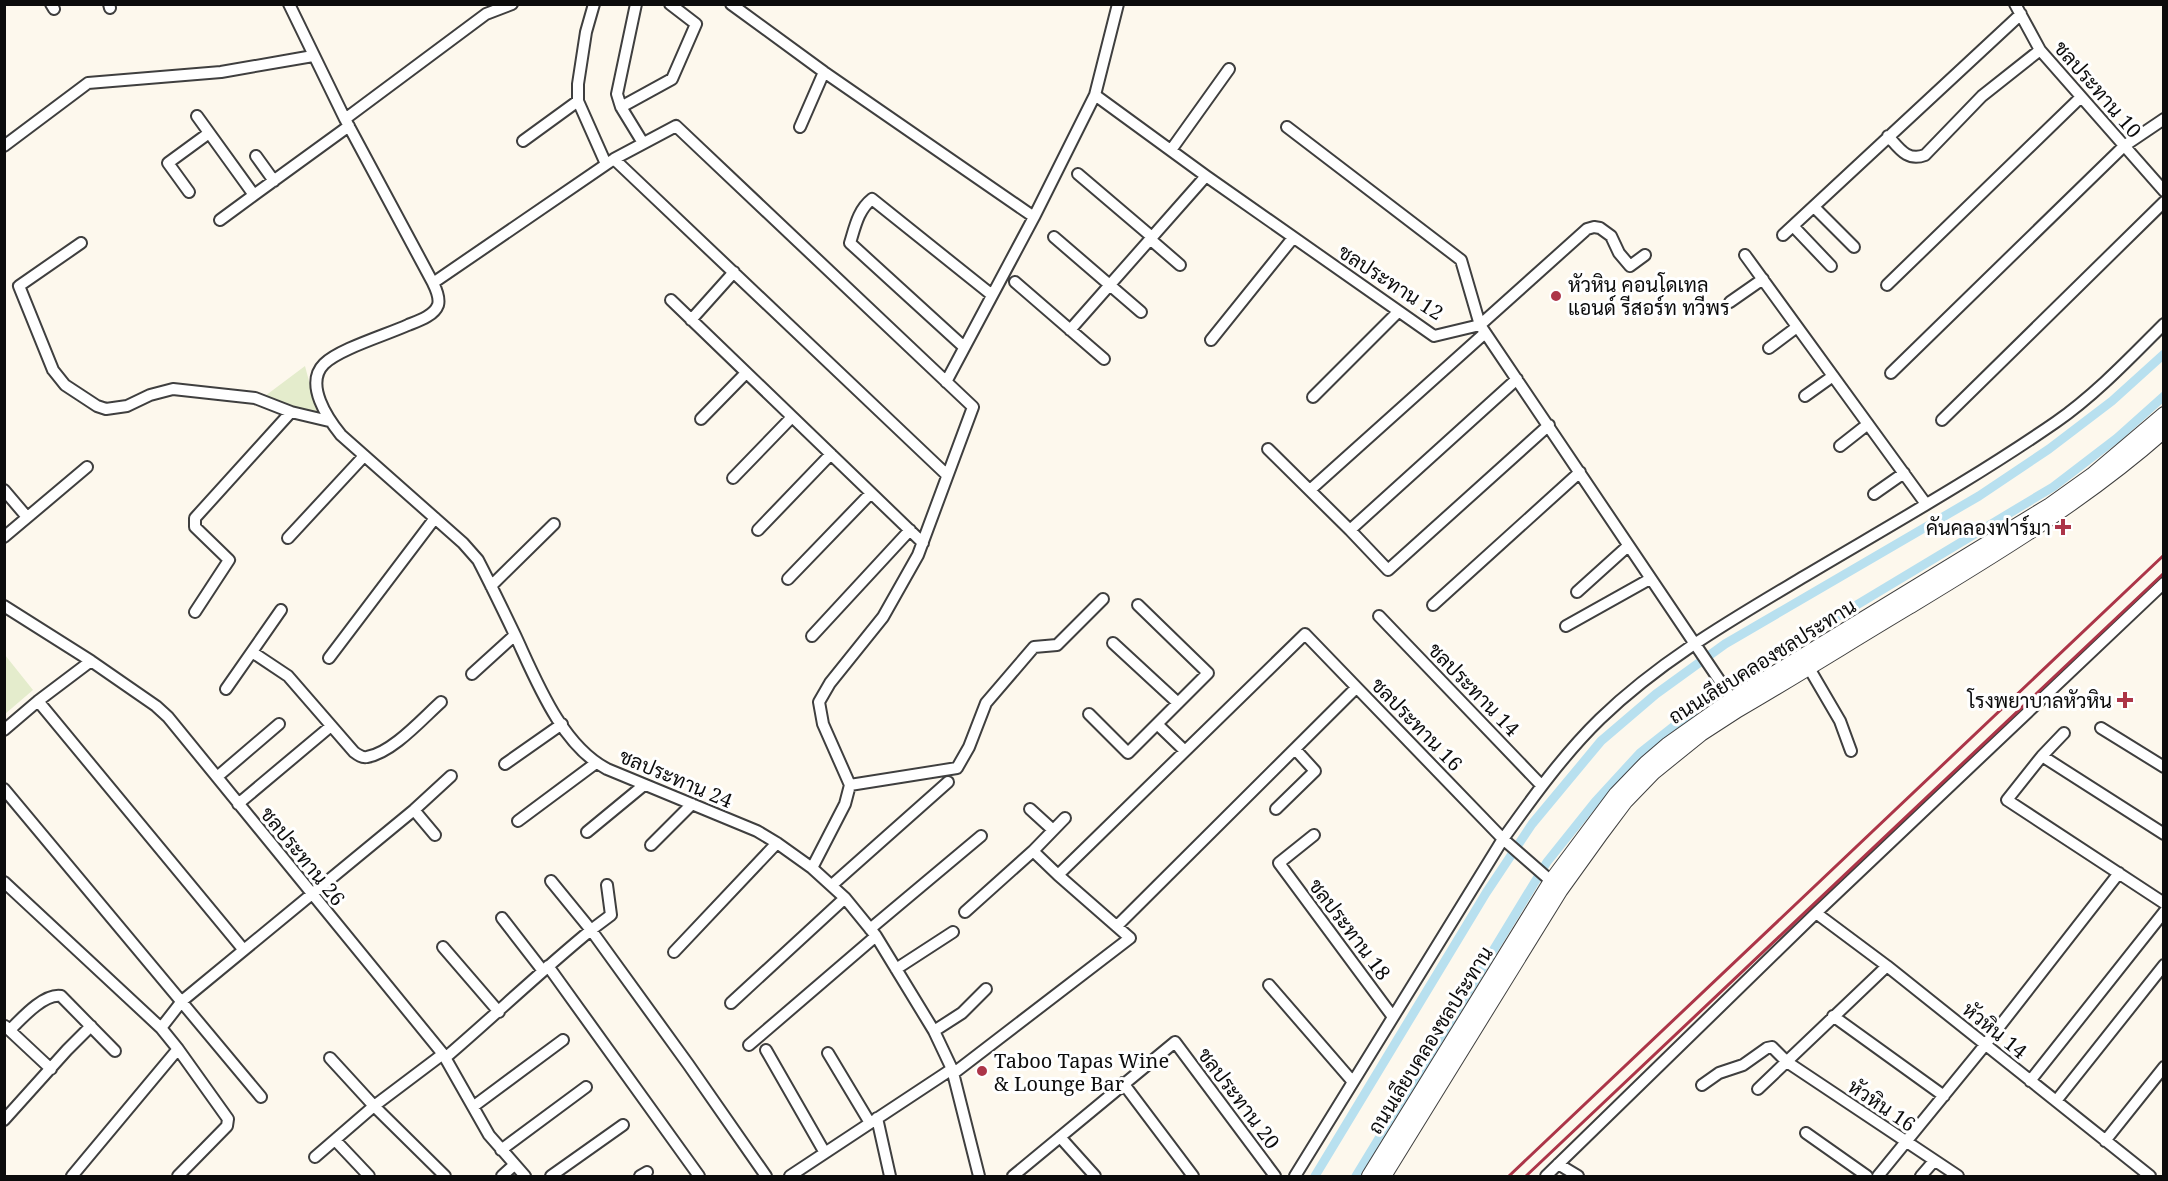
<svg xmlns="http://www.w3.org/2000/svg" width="2168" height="1181" font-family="'Noto Serif',Sarabun,serif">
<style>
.pitch{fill:#e4eccc}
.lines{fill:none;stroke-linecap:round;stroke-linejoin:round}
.canal{stroke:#b8e0ef;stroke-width:9}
.minor-casing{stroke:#3f3f3f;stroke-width:14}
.tertiary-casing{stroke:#3f3f3f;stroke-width:16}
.minor{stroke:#fff;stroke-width:10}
.tertiary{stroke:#fff;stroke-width:14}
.rail{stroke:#ac3548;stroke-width:3}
.poi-dot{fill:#ac3548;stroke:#fff;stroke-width:2}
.labels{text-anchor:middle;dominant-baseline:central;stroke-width:6;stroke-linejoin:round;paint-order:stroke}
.street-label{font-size:20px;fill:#0c0c0c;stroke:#fff}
.poi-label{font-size:20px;fill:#0c0c0c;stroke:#fff;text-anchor:start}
</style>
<rect width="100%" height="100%" fill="#fdf8ed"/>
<path class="pitch" d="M305,366l13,49 -53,-19z
M5,655l28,35 -28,24h-1z"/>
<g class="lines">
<path class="canal" d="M1315,1176l171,-283 46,-69 69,-83 55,-47 69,-50 254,-148 70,-47 63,-48 52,-47
M1356,1176l191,-314 48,-60 45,-49 95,-75 318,-191 64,-49 47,-42"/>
<defs>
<path id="minor" d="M51,4l3,5
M109,4l1,4
M289,4l56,115 88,164c3,6 7,15 5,22 -4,11 -20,16 -30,20 -22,10 -69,24 -84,39 -20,20 4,55 17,71l122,108 15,17c13,25 25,50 37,75 21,45 46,110 92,134l150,62 20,12 35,25 33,30 31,38 58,95 18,38 27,107
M594,4l-8,28 -8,52v17l28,63
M636,4l-19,90 4,13 22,36
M731,4l93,68 210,145
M2015,4l25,46 124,141
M1095,95l111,81 228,160 46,-11 252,374
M621,107l51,-28 24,-55 -26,-20
M197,116l57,79 95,-69
M345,119l141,-105 26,-10
M800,127l24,-55
M1287,127l174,133 19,65 107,-96 7,-2 6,1 11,8 8,17 11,13 15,-11
M1888,136c11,12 19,26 37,19l57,-59 58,-46
M523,141l55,-40
M4,146l84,-63 133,-11 92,-16
M1171,150l58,-81
M256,156l18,25
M614,159l333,316
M1078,174l74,63
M189,192l-21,-29 41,-30
M1814,207l40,40
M220,220l34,-25
M1793,226l38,40
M1783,235l238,-221
M1054,237l87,75
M1150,239l30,26
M81,243l-62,43 34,84 12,15 32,21 9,3 21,-3 23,-11 23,-6 82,9 36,14 38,9
M1745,255l181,249
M1015,282l89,77
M433,283l181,-124 62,-33 297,281 -55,148 -35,62 -53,66 -11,19 4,22 27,61 -5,19 -33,64
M1887,285l194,-188
M671,300l252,243
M1730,302l33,-23
M691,320l43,-48
M1070,330l136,-154
M1211,340l82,-102
M964,347l-114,-104c5,-16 8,-33 22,-44l120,96
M1769,348l28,-21
M1891,373l233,-227 40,-27
M946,382l88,-165 61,-122 23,-91
M1805,396l28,-20
M1313,397l85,-85
M701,419l45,-46
M1942,420l222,-218
M1840,446l28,-22
M1268,449l82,81 38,40 161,-145
M733,478l59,-61
M4,490l23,27
M1310,490l175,-157
M1874,494l30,-21
M758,530l73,-76
M1350,530l167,-151
M4,537l83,-70
M288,538l76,-82
M788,579l83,-86
M491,586l63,-62
M1577,592l51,-46
M1433,605l147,-133
M4,606l87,55 65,45 12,11 275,337 46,81 36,41
M195,612l34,-52 -34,-33v-9l96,-106
M1379,616l163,170
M1566,626l84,-47
M812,636l98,-106
M1113,643l65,60
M252,652l36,24 66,76c4,3 8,6 13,5 25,-4 55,-38 74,-55
M329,658l106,-140
M1809,668l31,53 11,30
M472,674l43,-39
M226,689l55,-79
M38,701l205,248
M1089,714l39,39 80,-80 -70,-68
M1157,724l28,27
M2101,728l63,39
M4,730l34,-29 53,-40
M2064,733l-22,23 -35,44 157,103
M2042,756l122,78
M505,764l57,-40
M217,777l62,-53
M850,785l107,-17 12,-21 17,-44 48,-56 23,-2 46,-46
M4,789l257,308
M238,804l93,-78
M1030,809l23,21
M1276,809l39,-38 -20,-22
M414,810l21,25
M518,821l78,-58
M587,832l57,-47
M1314,835l-35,28 114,154
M651,845l41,-41
M1033,851l25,24
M551,881l40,49 20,-15 -4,-30
M4,882l157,146 17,21 -106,127
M832,885l116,-103
M965,912l68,-61 32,-33
M1816,913l71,53 263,210
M502,918l41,53
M1117,926l239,-238
M870,929l111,-93
M443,947l56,65
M674,952l103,-109
M548,966l151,210
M896,969l57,-37
M1269,985l84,97
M731,1003l114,-105
M1833,1016l111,80
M5,1026l46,43
M161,1028l21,-27 232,-191 37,-34
M10,1030c11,-11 34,-37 51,-34l54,55
M934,1031l28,-18 24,-24
M749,1045l127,-109
M178,1049l50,70 -1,7 -49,50
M766,1050l59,103
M828,1053l42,70
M330,1058l44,48 71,70
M445,1058c49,-42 96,-87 146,-128l97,134 78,112
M954,1073l176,-135 -72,-63 247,-241 198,205 48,42
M2030,1081l134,-169
M1123,1083l70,93
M1702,1085l17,-12 24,-8 24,-17 5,-1 15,15 171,114
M1758,1089l129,-123
M2056,1101l108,-136
M474,1106l89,-66
M877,1118l13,58
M4,1120l63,-70 24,-24
M1806,1133l61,43
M1060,1137l35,39
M335,1140l34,36
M2105,1141l59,-74
M501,1150l85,-63
M315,1157l59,-51 69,-52
M1558,1164l20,12
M502,1176l12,-11
M551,1176l72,-51
M640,1176l7,-4
M790,1176l162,-107
M1013,1176l162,-134 100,134
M1295,1176l208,-337c30,-42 61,-85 97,-120 61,-59 133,-100 205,-143 84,-50 170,-98 251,-154 39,-27 74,-64 108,-98
M1546,1176l270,-263 348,-330
M1878,1176l107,-131 134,-172
M1921,1176l13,-15"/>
<path id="tertiary" d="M1369,1176l182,-295 65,-87 30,-31 21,-18 65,-46 318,-194 42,-30 72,-61
M1384,1176l176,-285 41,-57 24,-32 29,-30 47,-38 37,-24c57,-33 114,-69 171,-103 89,-54 177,-107 255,-176"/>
</defs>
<use href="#minor" class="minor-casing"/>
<use href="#tertiary" class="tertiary-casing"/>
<use href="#minor" class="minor"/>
<use href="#tertiary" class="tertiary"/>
<path class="rail" d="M1509,1176l655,-621
M1526,1176l638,-603"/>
</g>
<g class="poi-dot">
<circle cx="1556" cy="296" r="6"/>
<path d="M2060 518h6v6h6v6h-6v6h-6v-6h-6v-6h6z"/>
<path d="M2122 691h6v6h6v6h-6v6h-6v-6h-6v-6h6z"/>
<circle cx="982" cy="1071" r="6"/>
</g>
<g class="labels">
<g class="street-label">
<text transform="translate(2098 89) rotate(49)">ชลประทาน 10</text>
<text transform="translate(1391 282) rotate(33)">ชลประทาน 12</text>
<text transform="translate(1762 661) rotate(-32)">ถนนเลียบคลองชลประทาน</text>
<text transform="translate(1474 689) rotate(46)">ชลประทาน 14</text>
<text transform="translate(1417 724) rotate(46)">ชลประทาน 16</text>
<text transform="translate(676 778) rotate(23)">ชลประทาน 24</text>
<text transform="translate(303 856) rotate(51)">ชลประทาน 26</text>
<text transform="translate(1350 929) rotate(53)">ชลประทาน 18</text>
<text transform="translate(1995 1030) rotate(39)">หัวหิน 14</text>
<text transform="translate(1430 1040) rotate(-58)">ถนนเลียบคลองชลประทาน</text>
<text transform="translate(1239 1098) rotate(53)">ชลประทาน 20</text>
<text transform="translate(1882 1105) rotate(34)">หัวหิน 16</text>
</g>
<g class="poi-label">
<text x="1568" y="284">หัวหิน คอนโดเทล<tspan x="1568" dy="23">แอนด์ รีสอร์ท ทวีพร</tspan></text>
<text x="2051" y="527" text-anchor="end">คันคลองฟาร์มา</text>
<text x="2112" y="700" text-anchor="end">โรงพยาบาลหัวหิน</text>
<text x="994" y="1060">Taboo Tapas Wine<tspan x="994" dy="23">&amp; Lounge Bar</tspan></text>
</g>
</g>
<rect width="2168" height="1181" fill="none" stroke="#0c0c0c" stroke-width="12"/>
</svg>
